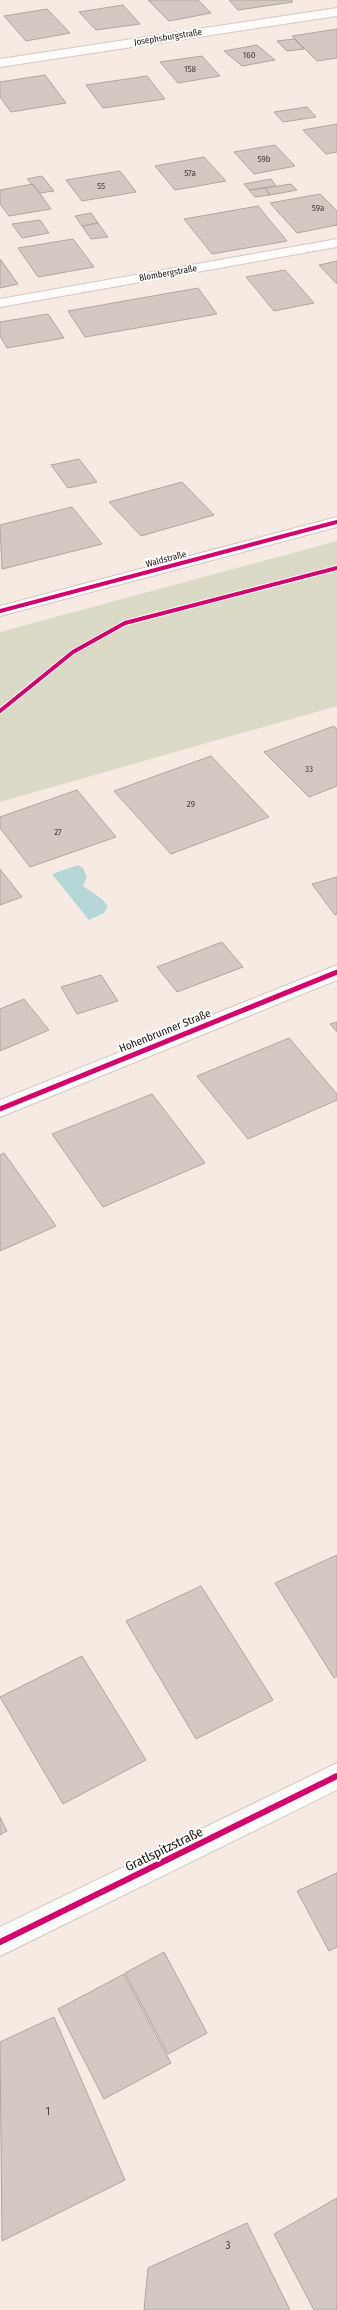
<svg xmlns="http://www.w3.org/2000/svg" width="337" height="2310" font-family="'Fira Sans Condensed',sans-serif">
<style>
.green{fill:#dadac6}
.water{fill:#b5d6d6}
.building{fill:#d3c8c2;stroke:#b0a59f}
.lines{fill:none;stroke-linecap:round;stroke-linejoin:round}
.minor-casing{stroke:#d2c7c1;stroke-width:2}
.minor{fill:#fefcfb;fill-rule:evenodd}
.cycleway-far2-casing{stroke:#fff;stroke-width:6}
.cycleway-far1-casing{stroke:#fff;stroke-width:8}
.cycleway-casing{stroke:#fff;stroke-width:9}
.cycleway-far2{stroke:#d6006c;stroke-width:4}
.cycleway-far1{stroke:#d6006c;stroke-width:5}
.cycleway{stroke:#d6006c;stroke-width:6}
.labels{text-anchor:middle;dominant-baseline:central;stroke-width:4;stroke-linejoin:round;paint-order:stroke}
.far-street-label{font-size:9px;fill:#1c120d;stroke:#fff}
.number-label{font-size:9px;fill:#4a403a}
.street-label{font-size:11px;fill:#1c120d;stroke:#fff}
.near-number-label{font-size:11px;fill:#4a403a}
.near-street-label{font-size:13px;fill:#1c120d;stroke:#fff}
</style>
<rect width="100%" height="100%" fill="#f7eae3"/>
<path class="green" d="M337,541v165l-337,96v-170z"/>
<path class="water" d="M78,865l5,3 4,9 -4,9 19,13 6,7 -4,7 -15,7 -37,-46z"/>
<path class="building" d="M148,0h50l13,13 -42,8z
M229,0h62l2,2 -55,8z
M123,5l17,19 -44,6 -17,-18z
M47,9l23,24 -44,8 -22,-25z
M337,29v29l-20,3 -25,-25z
M294,39l10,10 -17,2 -10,-10z
M257,45l18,15 -33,6 -18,-15z
M202,56l18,20 -42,7 -18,-21z
M45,75l21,28 -55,9 -11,-15v-15z
M147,76l18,23 -62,9 -17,-23z
M307,107l9,10 -33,5 -9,-10z
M337,124v28l-11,2 -23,-24z
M275,145l20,21 -41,8 -20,-22z
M204,157l22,24 -51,9 -20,-24z
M120,171l16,21 -54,9 -16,-21z
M42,176l12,15 -14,2 -13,-14z
M271,179l5,7 -27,4 -5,-6z
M33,184l18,25 -42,7 -9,-12v-14z
M291,184l6,6 -27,5 -5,-7z
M265,188l5,7 -15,2 -6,-7z
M320,194l17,17v14l-40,8 -27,-30z
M258,206l29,35 -75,13 -28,-35z
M91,213l7,10 -16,3 -7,-10z
M40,220l9,13 -27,5 -10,-14z
M98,223l10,14 -17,2 -9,-13z
M73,239l21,28 -56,10 -20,-29z
M0,259l3,4 15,21 -18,4z
M337,261v23l-18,-19z
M285,270l29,33 -40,8 -28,-34z
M198,288l19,26 -132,23 -17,-26z
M48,314l16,24 -57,10 -7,-12v-14z
M79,459l18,23 -29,6 -17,-23z
M182,482l32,33 -73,21 -32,-34z
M72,507l30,37 -100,25 -2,-44z
M334,726l3,4v56l-28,11 -45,-45z
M211,756l58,61 -98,37 -57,-63z
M77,790l39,47 -86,30 -30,-39v-11z
M0,869l22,28 -22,8z
M337,877v37l-2,1 -23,-31z
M222,942l21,25 -66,25 -20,-25z
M101,975l17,26 -41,13 -16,-27z
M24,999l25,31 -49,21v-42z
M337,1022v10l-7,-8z
M289,1038l48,56v6l-89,39 -51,-63z
M152,1094l53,69 -102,44 -51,-73z
M4,1153l52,73 -56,25v-96z
M337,1555v121l-3,2 -59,-95z
M201,1586l72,114 -77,39 -70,-118z
M82,1656l64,104 -83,44 -63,-107z
M0,1817l7,14 -7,4z
M337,1873v74l-8,4 -32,-60z
M164,1952l43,81 -39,21 -43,-81z
M124,1974l47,89 -67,36 -46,-90z
M54,2017l71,163 -123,61 -2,-199z
M337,2198v112h-23l-40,-76z
M247,2223l43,87h-146l4,-42z"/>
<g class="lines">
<defs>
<path id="minor" d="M337,8v8l-337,51v-8z
M337,239v8l-337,60v-8z
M337,517v10l-337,89v-10z
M337,965v15l-337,137v-17z
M337,1763v27l-337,166v-29z"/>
</defs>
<use href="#minor" class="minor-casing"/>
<use href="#minor" class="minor"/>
<defs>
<path id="cycleway-far2" d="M0,611l337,-89
M0,711l73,-59 52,-29 212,-55"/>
<path id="cycleway-far1" d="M0,1109l337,-137"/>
<path id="cycleway" d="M0,1942l337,-166"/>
</defs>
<use href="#cycleway-far2" class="cycleway-far2-casing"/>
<use href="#cycleway-far1" class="cycleway-far1-casing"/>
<use href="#cycleway" class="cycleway-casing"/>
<use href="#cycleway-far2" class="cycleway-far2"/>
<use href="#cycleway-far1" class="cycleway-far1"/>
<use href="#cycleway" class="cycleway"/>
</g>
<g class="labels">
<g class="far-street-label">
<text transform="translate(168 37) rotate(-9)">Josephsburgstraße</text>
<text transform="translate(168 273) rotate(-10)">Blombergstraße</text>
<text transform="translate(166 559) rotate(-15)">Waldstraße</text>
</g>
<g class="number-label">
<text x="249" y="55">160</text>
<text x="190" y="69">158</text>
<text x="264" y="159">59b</text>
<text x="190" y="173">57a</text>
<text x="101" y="186">55</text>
<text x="318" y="208">59a</text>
<text x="309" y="769">33</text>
<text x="191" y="804">29</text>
<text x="58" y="832">27</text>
</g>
<g class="street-label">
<text transform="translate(165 1031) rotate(-22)">Hohenbrunner Straße</text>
</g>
<g class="near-number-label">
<text x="48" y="2111">1</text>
<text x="228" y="2245">3</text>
</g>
<g class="near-street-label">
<text transform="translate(164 1849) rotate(-26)">Gratlspitzstraße</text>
</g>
</g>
</svg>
